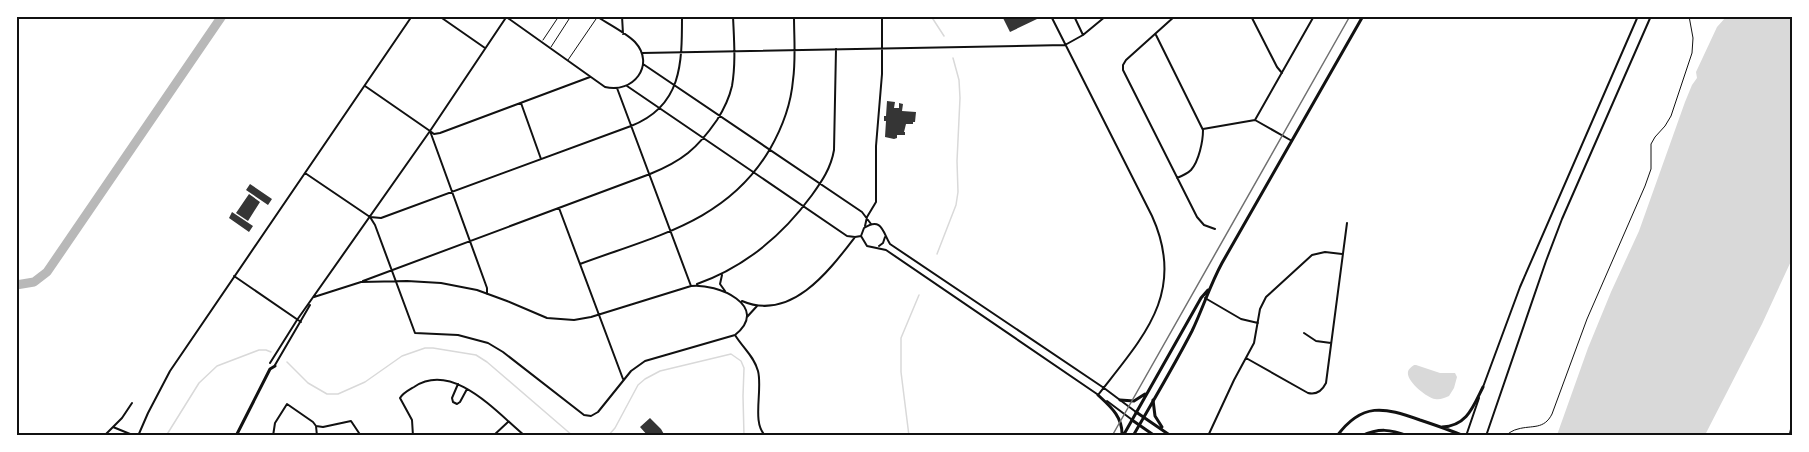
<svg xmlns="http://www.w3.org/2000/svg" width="1809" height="452" font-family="Figtree,sans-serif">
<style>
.water{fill:#d9d9d9}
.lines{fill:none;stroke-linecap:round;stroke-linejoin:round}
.stream{stroke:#d9d9d9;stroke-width:1.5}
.taxiway{stroke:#b8b8b8;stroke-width:9}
.building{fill:#353535}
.path{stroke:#111;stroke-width:1}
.service{stroke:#111;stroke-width:1}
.minor{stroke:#111;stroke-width:2}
.tertiary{stroke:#111;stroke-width:2}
.secondary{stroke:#111;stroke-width:3}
.primary{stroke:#111;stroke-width:3}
.rail{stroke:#707070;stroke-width:1.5}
.neatline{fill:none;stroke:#111;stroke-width:2}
</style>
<rect width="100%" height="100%" fill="#fff"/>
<path class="water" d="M1726,17h66v242l-30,65 -57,111h-148l31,-87 23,-56 28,-61 46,-129 7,-17 5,-7 -1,-6 21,-45z
M1416,365l24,8h15l2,4 -3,11 -5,8c-5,2 -9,4 -14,3 -8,-1 -29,-18 -27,-27 0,-3 5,-6 6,-7z"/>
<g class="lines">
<path class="stream" d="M931,16l13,20
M937,254l19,-49 2,-13 -1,-31 3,-63 -1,-18 -6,-22
M287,362l21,21 19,11h11l27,-12 37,-26 23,-8h8l43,7 11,7 86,74
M166,436l33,-53 18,-17 42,-16h7l5,2
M608,436l7,-8 23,-43 7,-6 15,-8 71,-17 10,7 3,7 -1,28 1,40
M909,436l-8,-64v-34l18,-43"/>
<path class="taxiway" d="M16,285l18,-3 13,-10 175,-256"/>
</g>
<path class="building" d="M1002,16h33l2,3 -27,13z
M887,101l8,1 -1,6h5v-5l4,1 -1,7 14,1 -1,10h-2v2h-7l-2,8h1v3h-8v3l-3,1 -9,-2 1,-16h-2v-5h2z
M250,184l22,15 -4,6 -22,-15z
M249,194l11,8 -12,19 -12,-8z
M232,212l21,14 -4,6 -20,-14z
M650,418l11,11 4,7h-17l-8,-9z"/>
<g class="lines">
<path class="path" d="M1505,436c4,-3 8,-6 13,-7 14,-4 26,1 34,-15l35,-95 58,-133 6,-17v-25l4,-7 10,-11 6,-10 21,-63 1,-15 -4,-22"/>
<path class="service" d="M543,40l16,-24
M551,47l20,-31
M568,60l28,-41"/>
<path class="minor" d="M439,16l46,32
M505,16l100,71c28,7 51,-22 30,-45 -7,-8 -28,-19 -39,-26
M622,16l1,18
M1051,16l101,200c35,77 -9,121 -54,179
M1074,16l9,19
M1175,16l-49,44 -3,5v5l74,147 7,8 11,4
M1251,16l26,51 5,6
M1156,35l47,95c0,11 -4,31 -12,40 -4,4 -9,6 -14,8
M642,53l423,-8 18,-10 23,-19
M643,64l219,148 9,12
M365,86l65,45 57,157v6
M627,86l220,150 8,1 6,-1
M617,88l74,198
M521,103l20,56
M1255,120l59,-104
M1203,129l52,-9 37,21
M430,131l4,3 6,-1 150,-56
M305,173l65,44 5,8 40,108 43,2 30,8 15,9 81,63 7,1 7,-4 33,-41 14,-10 90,-26c36,-29 -18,-52 -44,-49l-100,31 -17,3 -27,-2 -40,-17 -30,-11 -36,-7 -34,-2 -46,1 -47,15
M559,208l64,171
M370,217l11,1 250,-92c51,-20 51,-62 51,-110
M865,226l2,-9 9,-15v-56l6,-72v-58
M879,246l4,-3 2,-6
M580,264c75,-28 147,-42 190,-115 12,-21 21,-45 23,-69 3,-21 1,-42 1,-64
M722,275l-2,9 5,7
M234,276l67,46
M363,281l287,-107c32,-13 47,-25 67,-54 7,-11 12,-21 15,-34 4,-23 2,-46 1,-70
M697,284c48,-17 85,-48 115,-89 10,-14 19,-27 22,-45l2,-101
M1205,298l36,21 17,4
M742,301c49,21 87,-30 113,-64
M747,317l10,-11
M1304,333l12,8 15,2
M735,335c8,13 19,21 23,36 5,19 -7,53 8,65
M1246,358l62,35c8,2 14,-2 18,-10l21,-160
M270,363l27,-43 133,-189 77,-115
M275,365l35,-60
M458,384l-6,14 1,4 4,2 3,-2 7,-13
M1097,394l-211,-144 -19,-4 -6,-10 3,-8c18,-12 19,5 26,16l214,144 32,24
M1107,401l24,18
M316,426l7,1 28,-6 10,15
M113,427l22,9
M104,436l18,-18 10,-15
M138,436l10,-23 22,-42 242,-355
M273,436l2,-13 12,-19 26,18 3,4 1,10
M413,436l-1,-16 -12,-22c3,-5 9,-8 14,-11 39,-26 82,25 111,49
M493,436l15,-14
M1208,436l26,-56 20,-37 6,-34 6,-12 46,-42 13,-3 17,2"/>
<path class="tertiary" d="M1483,387l37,-100 118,-271
M1466,436l13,-38
M1486,436l60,-175 16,-42 89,-203"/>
<path class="secondary" d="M1153,400l2,16 7,11
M1136,412l35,24
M1132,420l23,16
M1442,427c25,-1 31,-20 41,-40
M236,436l34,-67 5,-3
M1337,436c25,-34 47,-29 83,-16 15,5 30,10 44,16
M1361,436c18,-8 29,-7 47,0
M1790,436l2,-9"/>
<path class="primary" d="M1098,395c13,12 25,22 24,41
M1120,400l14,1 11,-7
M1123,436l78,-138 7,-8
M1133,436c20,-35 41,-70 59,-105 11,-23 18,-46 30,-68l141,-247"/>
<path class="rail" d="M1112,436l238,-420"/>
</g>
<rect width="1809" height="452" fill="none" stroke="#ffffff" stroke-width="36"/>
<rect x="18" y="18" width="1773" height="416" class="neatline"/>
</svg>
